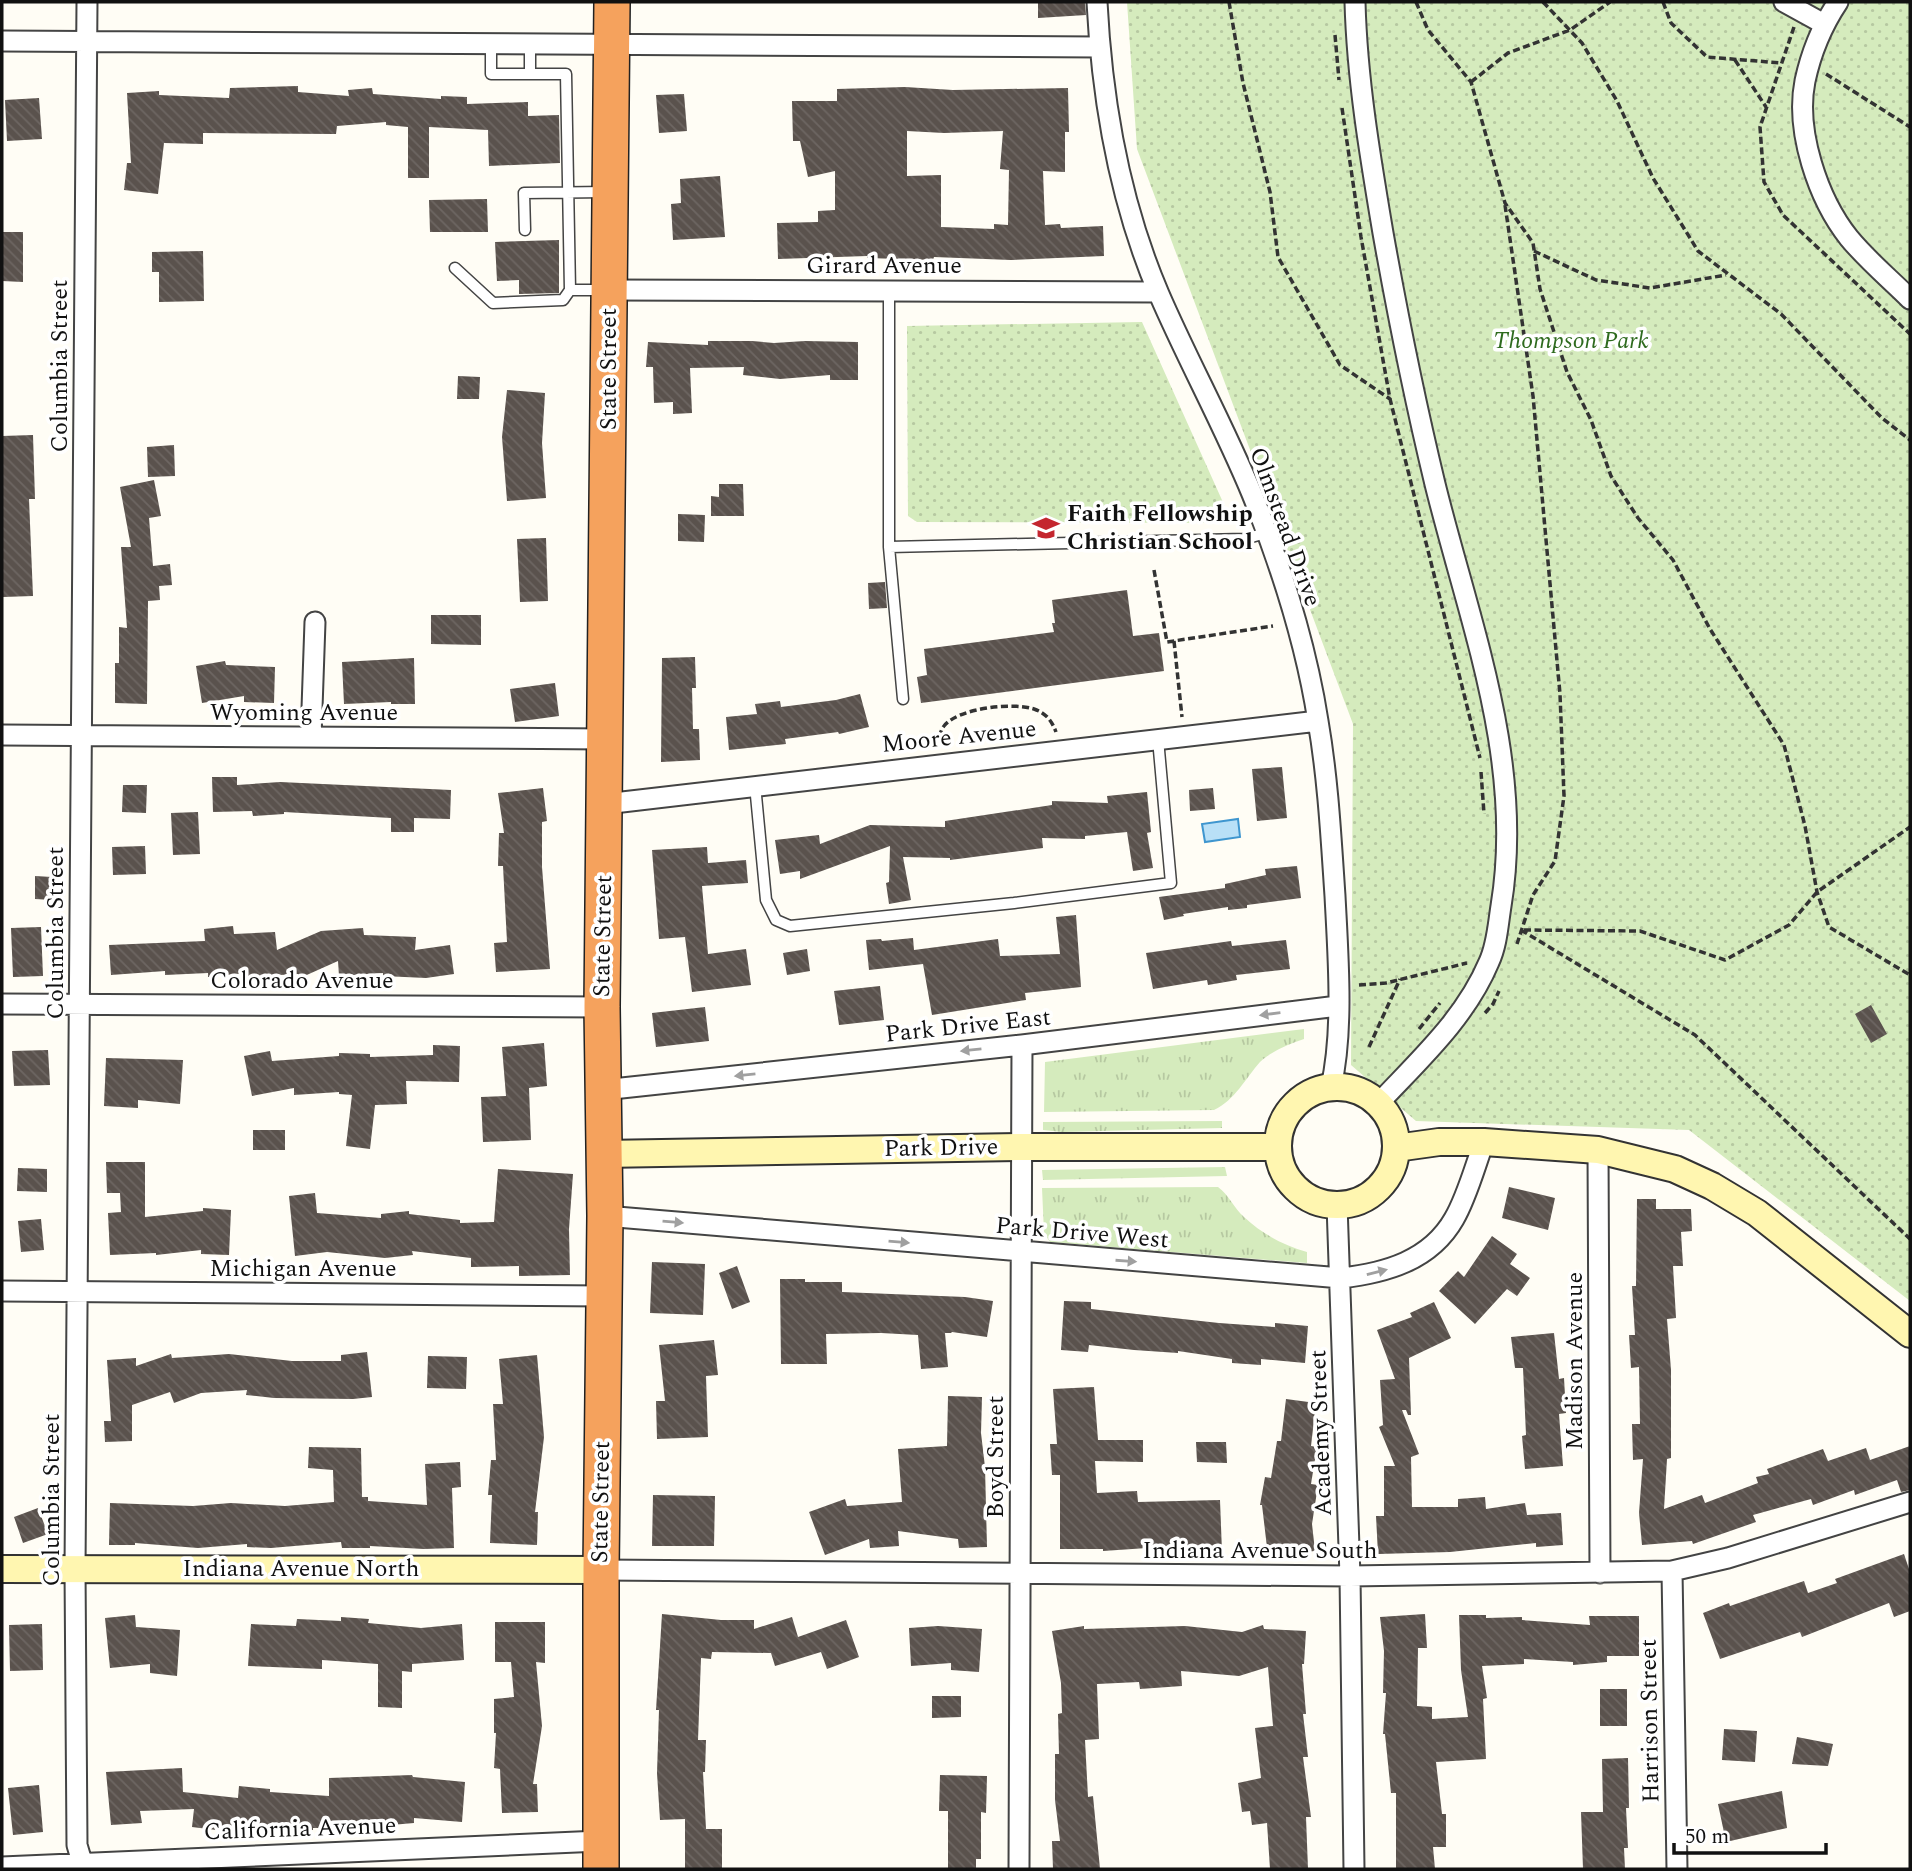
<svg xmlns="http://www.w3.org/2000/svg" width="1912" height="1871" font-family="Spectral,serif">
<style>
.grass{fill:url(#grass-tufts)}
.park{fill:url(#park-dots)}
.water{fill:#b9e0f7;stroke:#3f96cf;stroke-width:2}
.building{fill:url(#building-back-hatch);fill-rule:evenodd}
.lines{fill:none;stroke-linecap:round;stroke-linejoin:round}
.lane-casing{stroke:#444;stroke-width:13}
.street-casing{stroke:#444;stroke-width:23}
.secondary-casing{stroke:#333;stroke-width:30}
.highway-casing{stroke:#222;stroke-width:38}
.path{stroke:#333;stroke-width:3.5;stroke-dasharray:7 3.5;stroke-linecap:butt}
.lane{stroke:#fff;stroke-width:10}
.street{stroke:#fff;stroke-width:19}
.secondary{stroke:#fff6b0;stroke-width:26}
.highway{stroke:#f5a25d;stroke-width:35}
.oneway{fill:#a0a0a0}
.labels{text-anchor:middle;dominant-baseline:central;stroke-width:7;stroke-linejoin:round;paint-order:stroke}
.street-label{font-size:24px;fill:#111;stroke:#fff}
.park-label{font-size:24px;font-style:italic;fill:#2f6b1f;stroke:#fff}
.poi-label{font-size:24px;font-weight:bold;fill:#111;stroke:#fff;text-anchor:start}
</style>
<defs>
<pattern id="grass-tufts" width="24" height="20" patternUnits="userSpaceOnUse" patternTransform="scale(1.75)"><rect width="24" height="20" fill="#d5ebbd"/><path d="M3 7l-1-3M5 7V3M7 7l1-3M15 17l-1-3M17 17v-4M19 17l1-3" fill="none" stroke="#b6c8a1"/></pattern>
<pattern id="park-dots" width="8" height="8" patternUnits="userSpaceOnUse" patternTransform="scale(1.75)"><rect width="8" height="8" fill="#d5ebbd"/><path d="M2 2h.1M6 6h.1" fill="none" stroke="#b6c8a1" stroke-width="1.8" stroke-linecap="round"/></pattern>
<pattern id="building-back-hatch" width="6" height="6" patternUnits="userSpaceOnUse" patternTransform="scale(1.75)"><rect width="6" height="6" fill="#5a524d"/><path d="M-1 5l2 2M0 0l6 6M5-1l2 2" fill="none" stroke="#6d6662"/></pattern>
</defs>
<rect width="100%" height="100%" fill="#fffdf5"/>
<path class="grass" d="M1304,1029v10c-15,5 -32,12 -44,23 -15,17 -25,38 -46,48l-170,2 1,-50z
M1222,1121v7l-160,4 -19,-2v-8z
M1225,1167l2,9 -184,4 -1,-10z
M1218,1187c11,8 16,21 26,30 18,17 39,28 63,35v11l-257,-21 -6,-9 -2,-45z"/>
<path class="park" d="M1127,2h783v1299l-221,-171 -273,-9 -65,-56 2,-341 -216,-575z
M1142,322l84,187 -7,14 -302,-1 -9,-6 -1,-190z"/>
<path class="water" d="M1238,819l2,18 -35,5 -3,-18z"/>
<path class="building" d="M1038,2h47l1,13 -48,3z
M298,86v6l51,4 -1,-6 24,-2 1,6 68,5v-3l26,1v7l61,-2v14l31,-1 1,48 -71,3 -1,-36 -59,-3v51h-21v-51l-22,-2v-3l-49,4 -1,8 -133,-1v11l-39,-1 -6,51 -34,-4 3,-27h4l-4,-70 32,-2v4l70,3 1,-10z
M905,87l48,3 115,-2 1,44h-4v40l-22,-1 2,54 15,-1 1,4 42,-2 1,30 -93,4 -77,-3 -1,3 -66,-2v-2l-89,3 -1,-36 41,-1v-11l17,-1v-39l-27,6 -8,-36h-7l-1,-40h45v-12zM907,131l37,2 59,-2 -3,38 9,1 -1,55 -14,-1v5l-53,-2v-52l-34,1z
M684,94l3,37 -28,2 -3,-38z
M39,98l3,41 -35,2 -2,-41z
M720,176l5,61 -52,3 -2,-36 10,-1 -1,-24z
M487,199l1,33h-58l-1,-32z
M2,232h21v50l-21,-1z
M559,240v53l-40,1v-14l-22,1 -2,-39z
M203,251l1,50 -45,1v-30h-7v-20z
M708,341h44l22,2 31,-2 53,1v38h-28v-5l-50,4 -37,-4 1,-8 -54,1 2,45 -19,1v-12l-19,1 -1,-36h-7l2,-25 60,3z
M458,376l22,1 -1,22h-22z
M507,390l38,3 -3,50 4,55 -39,3 -5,-64z
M33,435l2,64h-6l4,97 -30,1 -1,-161z
M174,445l1,31 -27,1 -1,-30z
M154,480l7,36 -12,2 4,48 17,-2 2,21 -13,1 1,14 -12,1 -1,103 -32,-1v-40h4v-36l8,1 -6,-81h10l-11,-60z
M719,484h24l1,32h-33v-20l8,1z
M678,514l27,1 -1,27 -26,-1z
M546,538l2,63 -28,1 -3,-63z
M885,582l2,26 -18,1 -1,-26z
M1127,590l6,46 26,-3 5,38 -243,32 -4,-26 10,-2 -3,-26 130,-17 -2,-9h3l-3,-23z
M431,615h50v30l-50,-1z
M695,657l1,31h-4l1,41h6l1,31 -39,2 1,-104z
M414,658l1,46h-24v-2l-47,2 -2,-42z
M225,661l1,4 49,2 -1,36 -30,-1v-6l-42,7 -6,-37z
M555,683l4,33 -44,6 -5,-33z
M860,694l9,33 -30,7 -1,-2 -53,7 1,5 -57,6 -3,-33 31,-3 -2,-10 25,-3 1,6 55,-7z
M1282,767l5,51 -30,3 -5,-52z
M212,777h25v8l43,-3 171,8 -1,29 -36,-1v14h-23v-14l-107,-6v2l-31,2 -1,-5 -39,1z
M123,785h24l-1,28 -24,-1z
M543,788l4,33 -5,1v45l8,102 -54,3 -2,-29 13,-1 -4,-76h-5l1,-33h5l-6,-40z
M1213,788l2,21 -25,2 -1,-21z
M1147,792l4,40 -4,1 6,35 -20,3 -6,-39 -42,4v3l-43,-1 1,10 -93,12v-2l-47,-1 8,43 -22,4 -3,-21 3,-1 1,-36 -90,33v-8l-20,3 -5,-34 44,-5 1,9 50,-19 75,2v-6l107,-16v-4l56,2 -1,-7z
M198,812l2,42 -27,1 -2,-42z
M145,846l1,28 -33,1 -1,-28z
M707,847l1,16 38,-3 2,23 -46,3 6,68 38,-5 5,36 -59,7 -7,-55 -26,2 -7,-89z
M1297,866l4,32 -54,7v3l-19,2v-3l-45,7 1,2 -20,4 -5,-23 66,-9v-4l41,-9 -1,-6z
M35,876l17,1v23l-17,-1z
M1076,915l5,72 -56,6 1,7 -94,15 -9,-51 -54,6 -3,-30 15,-1 1,2 31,-3 1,12 84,-11 2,17 60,-2 -4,-37z
M233,926l1,8 41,-2 2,18 44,-19 42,-3 1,7 52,2 -1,13 35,-5 4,29 -28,4 -43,-2v-3l-44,3 -1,-15 -38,17 -2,-4 -52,3v-4l-38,4v-4l-43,2v-4l-54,4 -2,-30 96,-4 -1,-12z
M41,927l2,49 -30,1 -2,-49z
M1286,940l4,29 -54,6 1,5 -29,5 -1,-5 -54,9 -7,-36 85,-12 1,5z
M807,949l3,22 -23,4 -4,-22z
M880,986l4,34 -45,5 -5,-34z
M1871,1005l16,29 -16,9 -16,-29z
M705,1007l4,34 -53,6 -4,-34z
M544,1043l3,43 -18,2 2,52 -48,2 -2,-45 25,-1 -4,-49z
M433,1045l27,1 -1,36 -53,-1 1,23 -32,1 -5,44 -24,-3 6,-51 -13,-1v-2l-45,3v-7l-42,8 -8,-40 26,-5 2,10 67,-5v-3l31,1v3l63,-2z
M48,1050l2,35 -36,1 -2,-35z
M106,1058l77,2 -3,44 -42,-4v8l-34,-2z
M253,1130h32v20h-32z
M106,1162h39v55l58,-6v-3l28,2 -2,45 -28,-1v-4l-45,5v-2l-46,2 -2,-42 13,-1 -1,-19h-13z
M18,1168l29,1v23l-30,-1z
M498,1169l75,5 -4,55 1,46 -51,1v-10l-48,1v-9l-59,-7 1,4 -28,3 -58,-6 -32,4 -6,-60 26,-3 2,20 64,5v-4l28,-3v3l51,6v3l34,-1z
M1509,1187l46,11 -7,32 -46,-12z
M1637,1199h19v10h35l1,22 -11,1 2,34h-10l3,52 -9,1 4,51v88l-4,1 -3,50 38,-14 3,8 53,-20 -2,-6 13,-3 -2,-5 56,-20 5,12 38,-13 4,12 40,-14v44l-9,2 -4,-12 -42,15 -1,-5 -41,15 -2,-6 -58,16 3,7 -63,22 -1,-3 -50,4 -3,-32 4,-54 -10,1 -1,-36h8l-1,-57 -8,1 -2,-33h6l-3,-49h4z
M41,1219l3,31 -23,2 -3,-31z
M1492,1236l25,18 -7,10 20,14 -13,18 -10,-7 -32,35 -36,-33 19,-20 6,6z
M652,1262l53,2 -2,51 -53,-2z
M737,1266l13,36 -18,7 -13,-36z
M780,1279h25v3h37v10l123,5 28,4 -6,36 -35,-5 -1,1h-6l3,34 -27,2 -3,-34 -37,-2 -55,1 1,30h-46z
M1064,1301l27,1v7l128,14 56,4v-4l33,3 -3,37 -44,-4v6l-29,-2v-4l-54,-8v2l-44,-3 -45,-5 -1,7 -27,-2z
M1434,1302l17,36 -42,20 2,57h-3l-2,-5h-4l17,44 -8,3 1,50h46v-8l27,-2 1,12 39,-6 2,12 34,-2 2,32 -27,2v-4l-86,9 -72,2 -2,-38h8v-50h11l-16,-39 4,-2 -3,-45 15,-1 -18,-49 35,-13 -2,-4z
M1554,1333l5,46 5,-1 2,35 -7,1 4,52 -38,3 -3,-33 4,-1 -3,-67h-8l-4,-31z
M714,1340l4,35 -12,1 2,61 -51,2 -1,-38h9l-6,-56z
M367,1352l5,45 -19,2 -79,-1 -28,-3 1,-5 -46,3 -27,10 -4,-11 -38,13v36l-27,1 -1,-21h7l-4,-61 29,-2v8l35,-12 1,4 57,-4 63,7h49v-6z
M537,1355l7,82 -9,75h3l-1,33 -47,-2 2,-48h-4l3,-35h5l-3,-56h10l-4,-45z
M428,1356l39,1 -1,32 -39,-1z
M1094,1387l4,53h45v22l-48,-1 2,32 40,-2 1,11 82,-2 2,52 -28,1v-4l-47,2v-3l-44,3v-2h-43v-74h-8l-2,-31h7l-4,-55z
M948,1396l34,1 -1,36 4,34 2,80 -28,1 -1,-9 -60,-8 1,15 -29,2 -1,-9 -44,16 -16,-43 36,-13 2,7 55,-4 -4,-53 49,-3z
M1286,1399l30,4 -5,43 6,1 -6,37 7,1 -6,39 3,27 -47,5 -6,-51h-2l5,-28 6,1 6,-37h4z
M1196,1442h30l1,21 -30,-1z
M309,1447l52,1 1,49h6v4l59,4 -2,-41 35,-2 1,25 -9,1 2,60 -30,1 -54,-3v2h-28l-1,-6 -70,6 -24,-1v-3l-49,4 -63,-5v2h-26l1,-42 83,3 38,-3 54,3 49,-4 -1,-32 -25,-2z
M653,1495l62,1 -1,50h-62z
M38,1508l10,26 -25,9 -9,-26z
M1904,1554l6,18v39l-16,6 -5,-14 -87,34 -2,-5 -80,27 -17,-46 26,-10 1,3 74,-25 4,12 29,-10 -2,-4z
M662,1614l59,6h33v9l38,-12 6,20 48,-17 13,37 -32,12 -6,-17 -46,14 -4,-13 -59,-1 -1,7 -10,-1 -3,82h8l-1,32h-2l3,57h16v40h-37v-50l-25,1 -3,-47 2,-63h-3z
M1425,1614l2,34h-9l-1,58 15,1v12l36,-2 -7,-47 -2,-55h27v3l36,-1v3l68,5 -1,-9h50v40h-32v6l-34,3v-3l-49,-3v5l-42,2 5,32 -4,1 3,60 -50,3 6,52h4v33h-13l2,22h-39v-76h-5l-6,-59h-2l3,-41h-3l1,-42 -4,-34z
M135,1615l1,12 44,3 -3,46 -27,-3v-9l-40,4 -5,-50z
M341,1617l28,2 -1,4 53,5 41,-4 2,36 -52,4v8l-10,-1v37l-24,-1v-43l-56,-4v9l-74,-3 3,-42 45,2 1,-7 44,2z
M495,1622h50v41l-9,-1 6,64 -9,58h4l1,28 -36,1 -2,-44 -6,-1 2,-35h-2v-34l20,-2 -3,-35h-16z
M42,1624l1,46 -33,1 -1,-46z
M1263,1625l1,4 42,2 -2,33h-2l4,50h-3l5,43h-5l8,60h-5l2,52h-38l-3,-46 -15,2 -2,-14 -8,1 -4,-29 23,-5 -6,-50 18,-2 -5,-59 -29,9 -58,-5 1,15 -42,3 -1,-7 -42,2 2,55 -14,1 3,57 5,-1 7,73h-47l-1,-28h8l-5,-41v-46h4l-1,-40 4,-1 -1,-30 -9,-52 32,-5v3l101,-3 57,6z
M938,1626l44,3 -3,43 -28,-2v-7l-40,3 -2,-38z
M1600,1689h27v37h-27z
M932,1696h29v21l-29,1z
M1724,1729l33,2 -2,31 -33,-2z
M1797,1737l36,7 -5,22 -36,-2z
M1628,1758l1,50h-3l2,40h-4l1,21h-42l-2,-57h22l-1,-53z
M182,1768l1,24 55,6 1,-12 31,3v3l59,4v-18l83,-3 1,2 52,5 -3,40 -48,-4v5l-57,5h-44v2l-47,-3 -1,9 -73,-9 2,-18 -54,2 2,12 -31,2 -5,-53z
M940,1775l47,1 -1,37 -5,-1v47h-5v10h-28v-58h-9z
M39,1785l4,47 -30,3 -5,-47z
M1782,1791l5,37 -61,14 -8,-38z"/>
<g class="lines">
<defs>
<path id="lane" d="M491,43v31h75l4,216h32
M530,43v31
M525,230l-1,-37 82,-1
M455,268l38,35 70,-3 7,-10
M889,291v256l355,-8 22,-6
M889,547l14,152
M755,785l11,115 10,20 14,6 224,-23 157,-20 -13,-144"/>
<path id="street" d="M1097,2c5,98 23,201 62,292 29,67 65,132 93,200 29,72 54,150 66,227 10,58 13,116 17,175 3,59 9,134 -4,191
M1355,2c2,77 15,154 28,231 15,84 32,168 52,251 34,138 90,277 66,422 -3,19 -4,39 -12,56 -24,57 -70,98 -111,142
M1784,2l40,22
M1838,2c-16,24 -27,51 -33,79 -10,50 13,118 44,157 18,22 41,41 61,61
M2,41l1097,6
M609,290l549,2
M2,735l604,4
M311,737l4,-115
M605,804l713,-83
M2,1004l600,3
M603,1090l419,-45 316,-39
M1598,1150l2,423
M1337,1205l13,371 4,293
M605,1216l736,62c44,-5 89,-17 113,-59 13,-22 21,-53 30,-77
M2,1291l602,5
M601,1570l749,6 322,-5 56,-13 182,-56
M1672,1571l5,298
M2,1867l598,-26
M84,1869l-7,-24 -2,-276 12,-1567
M1019,1869l3,-824"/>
<path id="secondary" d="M1278 1146a59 59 0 1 1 118 0a59 59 0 1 1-118 0Z
M1396,1148l43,-6h45l114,8 77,19 37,17 45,27 153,121
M603,1154l420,-7h255
M2,1569l599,1"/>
<path id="highway" d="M601,1869v-299l4,-354 -3,-209 10,-1005"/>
</defs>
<use href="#lane" class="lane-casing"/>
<use href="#street" class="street-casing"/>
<use href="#secondary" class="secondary-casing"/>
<use href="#highway" class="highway-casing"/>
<path class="path" d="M1229,2l14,81 27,109 8,65 62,108 50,34
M1416,2l12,28 43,52 34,121 28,40 7,46 27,83 24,48 20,56 27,42 35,42 37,69 74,116 21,81 12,66 12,35 81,48
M1543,2l39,41 35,58 36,77 45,73 83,63 101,104 28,22
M1663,2l8,21 36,34 74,6
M1794,27l-34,100 4,55 19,33 127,119
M1335,35l4,45
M1735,60l31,47
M1826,74l84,53
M1471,82l37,-29 62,-23 40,-28
M1342,108l19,129 29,162 90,359
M1505,205l28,191 27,298 4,102 -9,65 -22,34 -16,49
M1534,251l62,29 54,8 76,-13
M1154,570l13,72 106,-16
M1174,641l8,76
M936,747c2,-6 4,-16 8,-21 14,-18 69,-24 90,-17 12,4 18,12 22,23
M1481,772l3,42
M1521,930l174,105 215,204
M1524,930l116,1 85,29 64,-35 28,-33 93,-65
M1359,985l27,-2 81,-20
M1485,1013l8,-9 6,-13
M1419,1029l21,-26
M1369,1047l31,-68"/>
<use href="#lane" class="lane"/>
<use href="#street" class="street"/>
<use href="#secondary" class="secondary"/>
<use href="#highway" class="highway"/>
</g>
<defs><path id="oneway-solid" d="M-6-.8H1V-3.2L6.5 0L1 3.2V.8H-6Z" transform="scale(1.75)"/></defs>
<g class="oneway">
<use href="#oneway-solid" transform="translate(1270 1014) rotate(173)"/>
<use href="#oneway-solid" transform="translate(971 1050) rotate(174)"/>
<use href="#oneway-solid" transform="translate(745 1075) rotate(174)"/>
<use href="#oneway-solid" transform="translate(673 1222) rotate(5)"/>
<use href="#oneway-solid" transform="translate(899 1242) rotate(5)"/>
<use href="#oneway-solid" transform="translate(1126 1261) rotate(4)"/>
<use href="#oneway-solid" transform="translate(1377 1272) rotate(-14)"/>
</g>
<defs>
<symbol id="school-bare" viewBox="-9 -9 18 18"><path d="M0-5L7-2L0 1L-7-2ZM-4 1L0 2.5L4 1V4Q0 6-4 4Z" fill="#c4262e" stroke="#fff" stroke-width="2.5" paint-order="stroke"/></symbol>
</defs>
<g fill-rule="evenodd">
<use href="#school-bare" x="1027" y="509" width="38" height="38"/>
</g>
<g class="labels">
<g class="street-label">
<text x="884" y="266">Girard Avenue</text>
<text transform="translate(60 366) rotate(-90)">Columbia Street</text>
<text transform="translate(609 369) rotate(-90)">State Street</text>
<text transform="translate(1285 527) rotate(70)">Olmstead Drive</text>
<text x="304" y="713">Wyoming Avenue</text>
<text transform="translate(959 737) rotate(-6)">Moore Avenue</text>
<text transform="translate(56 933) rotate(-90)">Columbia Street</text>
<text transform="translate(603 936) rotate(-89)">State Street</text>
<text x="302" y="981">Colorado Avenue</text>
<text transform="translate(968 1026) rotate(-6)">Park Drive East</text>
<text transform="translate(941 1148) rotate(-1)">Park Drive</text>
<text transform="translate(1082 1233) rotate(5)">Park Drive West</text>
<text x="303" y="1269">Michigan Avenue</text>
<text transform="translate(1575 1361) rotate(-90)">Madison Avenue</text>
<text transform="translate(1321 1433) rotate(-92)">Academy Street</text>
<text transform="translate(996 1457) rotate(-90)">Boyd Street</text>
<text transform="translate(52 1500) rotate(-90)">Columbia Street</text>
<text transform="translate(601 1502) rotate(-89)">State Street</text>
<text x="1260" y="1551">Indiana Avenue South</text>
<text x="301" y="1569">Indiana Avenue North</text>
<text transform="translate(1650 1721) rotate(-91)">Harrison Street</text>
<text transform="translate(300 1829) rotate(-2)">California Avenue</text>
</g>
<g class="park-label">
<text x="1571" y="341">Thompson Park</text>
</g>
<g class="poi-label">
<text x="1067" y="514">Faith Fellowship<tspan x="1067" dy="28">Christian School</tspan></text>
</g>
</g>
<rect width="1912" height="1871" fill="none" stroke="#111111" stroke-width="7"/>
<path d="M1674 1843v10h152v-10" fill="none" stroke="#111111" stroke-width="3.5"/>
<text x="1685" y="1843" font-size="21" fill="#111111" stroke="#ffffff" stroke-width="5" paint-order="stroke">50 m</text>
</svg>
